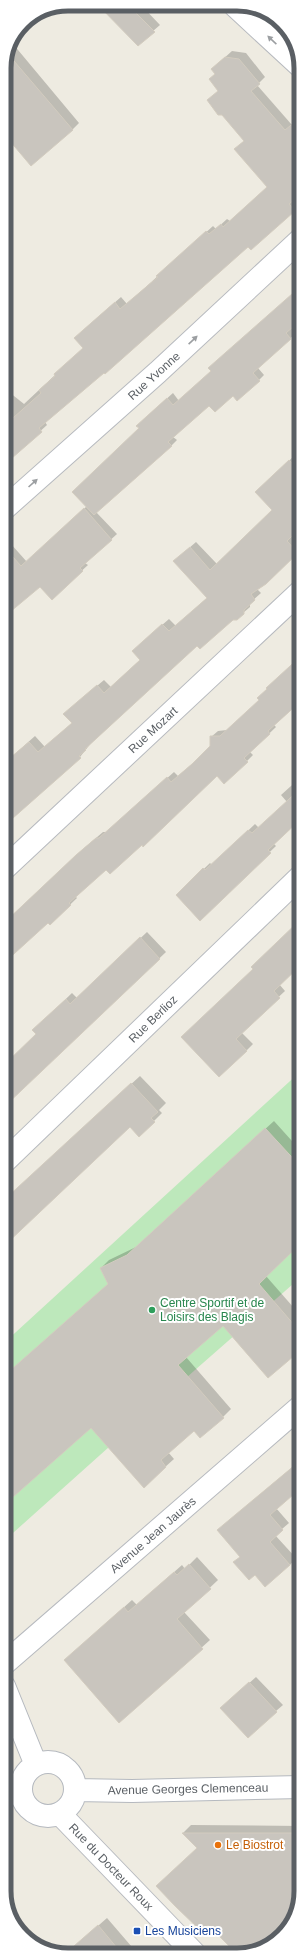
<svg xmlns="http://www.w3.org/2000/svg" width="305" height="1959" font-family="Arial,sans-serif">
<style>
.green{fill:#bde8bb}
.shadow{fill:#0003}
.building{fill:#c9c5be;stroke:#d3ccbf}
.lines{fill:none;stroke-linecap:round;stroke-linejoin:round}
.street-casing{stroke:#b7babf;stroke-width:24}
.secondary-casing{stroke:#b5b9bf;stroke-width:24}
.street{stroke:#fff;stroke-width:22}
.secondary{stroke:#fff;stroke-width:22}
.oneway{fill:#9c9fa2}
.leisure-dot{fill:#2e9e5b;stroke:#fff;stroke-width:1.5}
.food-dot{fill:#e8710a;stroke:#fff;stroke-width:1.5}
.transit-dot{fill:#1a4fb4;stroke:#fff;stroke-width:1.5}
.labels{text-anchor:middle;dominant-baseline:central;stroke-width:4;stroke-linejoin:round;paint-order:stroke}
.street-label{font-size:12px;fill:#5a5f64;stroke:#fff}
.leisure-label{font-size:12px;fill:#27864d;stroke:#fff;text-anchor:start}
.food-label{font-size:12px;fill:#c56008;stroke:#fff;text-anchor:start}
.transit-label{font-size:12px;fill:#164399;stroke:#fff;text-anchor:start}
.rim{fill:none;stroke:#5a5f64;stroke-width:5}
</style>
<rect width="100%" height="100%" fill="#eeebe1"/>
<path class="green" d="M301,1071v206l-106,93 -191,171v-198z"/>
<path class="shadow" d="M98,4l43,1 19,20 -22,19z
M13,44l66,79 -7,7 -68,3v-69z
M232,51l14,2 19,24 -8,8 35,40 3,73 5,6 -52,41 -203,177 2,3 -43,39v-76l20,16 60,-56 -3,-16 40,-35 6,7 86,-78 3,3 11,-10 3,2 38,-34 -32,-38 9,-9 -26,-50 -3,-17 -4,-4z
M291,327l5,6 -38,35 6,7 -5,5 -26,14 -24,10 -36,33 4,3 -6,6 -75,66 21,22 -32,29 3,2 -36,33 -48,-47 7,-7 16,18 60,-56 53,-78 3,-8 30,-27 6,8z
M295,455l6,6v65l-9,8 9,9v6l-35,34 -9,6 4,4 -11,10v4l-7,6 -11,6 -35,26 -106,98 -11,14 -76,69 4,-66 27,-24 10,11 28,-25 -2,-14 33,-28 7,7 30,-28 -2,-14 30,-26 7,7 32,-29 -27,-42 15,-13 21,22 56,-54 -17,-18z
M301,655v46l-27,24 2,2 -26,25 3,3 -6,6 -30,14 -75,69 -36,24 -31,28 2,2 -27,26 -2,-2 -44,40v-39l79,-74 20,-17h4l67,-60 4,4 21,-18 12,-12v-9l7,-6 9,-1 33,-30z
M301,777v41l-27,26 2,2 -76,73 -23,-24 33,-32 2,2 43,-41 4,4 28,-26 -6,-7z
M147,932l19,20 -162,154 33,-72 3,-10 32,-31 5,5z
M279,984l6,7 -44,41 12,12 -6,6 -65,-13z
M140,1076l26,27 -7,7 3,3 -8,8 -24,5 -126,75z
M274,1121l27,30v92l-35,33 35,40v32l-78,-23 -37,32 45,52 -8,8 -29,12 -26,23 6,7 -30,27 -35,-202 -8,-16 8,-8 27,-13z
M301,1460v27l-25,21 13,15 -14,12 21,23 -6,7 -35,8 -20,-11 6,-6 -16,-32z
M197,1557l21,23 -34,32 26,28 -91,82 -46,-69 59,-53 5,5 45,-40 3,4z
M256,1677l27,28 -7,6 -48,-9z
M191,1825l110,1v66l-18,44 -100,-103z
M107,1918l31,36 -71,-1z"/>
<path class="building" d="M97,4l31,1 27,27 -17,14z
M8,54l65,76 -42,36 -27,-32v-70z
M225,57l14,2 21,25 -9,7 34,39 16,-13v77l-12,10 6,7 -44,39 -3,-3 -143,127 -1,-1 -65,55 3,4 -38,33v-39l37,-33 -2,-3 16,-14 -1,-2 29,-26 -9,-10 41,-36 5,7 38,-32 -2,-1 50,-45 3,3 12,-10 2,3 44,-40 -33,-38 10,-8 -22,-26h-4l-11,-15 11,-9 -9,-12 6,-5 -4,-5z
M301,286v34l-15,13 5,6 -38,34 7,8 -23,20 -4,-5 -18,16 -6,-6 -41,36 4,4 -78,69 -22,-23 67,-64 -3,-2 31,-28 6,7 38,-34 -3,-3z
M289,460l12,13v54l-14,14 11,12 -32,31 -15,10 4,6 -11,10v4l-7,6h-4l-33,29 -3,-3 -112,103 1,1 -7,6 2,2 -77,68v-63l25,-21 9,10 34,-29 -9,-9 34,-29 7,8 36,-33 -8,-9 30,-27 7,7 38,-33 -34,-37 17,-14 20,23 62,-60 -17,-18z
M84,508l28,32 -32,28 3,3 -31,29 -12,-13 -36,30v-70l17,19z
M301,656v45l-33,30 2,3 -26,24 4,4 -24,22 -7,-8 -74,71 -1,-2 -32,29 -4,-4 -37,33 2,2 -21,20 -2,-2 -44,40v-40l72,-68 20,-17h3l68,-61 4,5 21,-18 18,-18v-10h10l39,-36 -2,-2 10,-9 -1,-1z
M301,788v31l-33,31 3,3 -71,68 -24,-26 27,-27 2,2 43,-40 4,3z
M301,919v46l-27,26 6,7 -44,41 11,12 -28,26 -38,-40 72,-68 -2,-2z
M140,937l20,22 -156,148v-42l32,-31 -4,-4 34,-31 4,5z
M131,1083l27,29 -7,6 4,4 -16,15 -9,-10 -126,119v-46z
M265,1128l36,39v76l-42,41 42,49v17l-33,28 -45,-52 -45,39 46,53 -24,20 -6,-7 -33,29 5,7 -22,21 -53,-60 -87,77v-129l104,-92 -8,-16 27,-13z
M301,1460v28l-31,27 13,15 -13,12 20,23 -25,22 -10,-12 -6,5 -16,-18 7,-5 -23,-27z
M189,1564l22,25 -34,30 26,30 -84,74 -55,-63 60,-53 4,5 46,-40 3,3z
M249,1682l28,30 -29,26 -28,-30z
M182,1833h118l1,59 -18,44 -41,19h-4l-30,-30 -7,6 -26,-25 -19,-20 41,-38z
M98,1925l24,29 -56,-1z"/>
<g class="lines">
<defs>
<path id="street" d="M235,6l66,61
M4,509l154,-137 143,-133
M4,869l297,-278
M4,1162l297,-286
M4,1664l297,-258
M60,1814l135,140"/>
<path id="secondary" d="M4,1686l32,79
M21 1789a27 27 0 1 1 54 0a27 27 0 1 1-54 0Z
M75,1790l57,1 169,-4"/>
</defs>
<use href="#street" class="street-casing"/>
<use href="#secondary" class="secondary-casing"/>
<use href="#street" class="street"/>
<use href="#secondary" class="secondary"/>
</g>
<defs><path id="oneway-solid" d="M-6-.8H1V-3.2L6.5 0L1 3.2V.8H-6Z"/></defs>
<g class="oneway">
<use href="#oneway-solid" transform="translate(272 40) rotate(-137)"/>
<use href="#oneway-solid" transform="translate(193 340) rotate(-43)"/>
<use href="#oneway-solid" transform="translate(33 483) rotate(-42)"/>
</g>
<circle class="leisure-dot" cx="152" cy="1310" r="4"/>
<circle class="food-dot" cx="218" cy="1845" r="4"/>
<rect class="transit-dot" x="133" y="1927" width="8" height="8" rx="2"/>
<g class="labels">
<g class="street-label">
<text transform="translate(154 376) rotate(-42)">Rue Yvonne</text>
<text transform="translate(153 730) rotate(-43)">Rue Mozart</text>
<text transform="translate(153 1019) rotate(-44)">Rue Berlioz</text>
<text transform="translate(153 1535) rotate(-41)">Avenue Jean Jaurès</text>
<text transform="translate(188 1789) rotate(-1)">Avenue Georges Clemenceau</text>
<text transform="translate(111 1867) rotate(46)">Rue du Docteur Roux</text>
</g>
<g class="leisure-label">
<text x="160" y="1303">Centre Sportif et de<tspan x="160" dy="14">Loisirs des Blagis</tspan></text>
</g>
<g class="food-label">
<text x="226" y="1845">Le Biostrot</text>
</g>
<g class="transit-label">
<text x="145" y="1931">Les Musiciens</text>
</g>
</g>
<path d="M0 0H305V1959H0ZM68 11H237A57 57 0 0 1 294 68V1891A57 57 0 0 1 237 1948H68A57 57 0 0 1 11 1891V68A57 57 0 0 1 68 11Z" fill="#fff" fill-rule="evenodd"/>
<path class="rim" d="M68 11H237A57 57 0 0 1 294 68V1891A57 57 0 0 1 237 1948H68A57 57 0 0 1 11 1891V68A57 57 0 0 1 68 11Z"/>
</svg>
